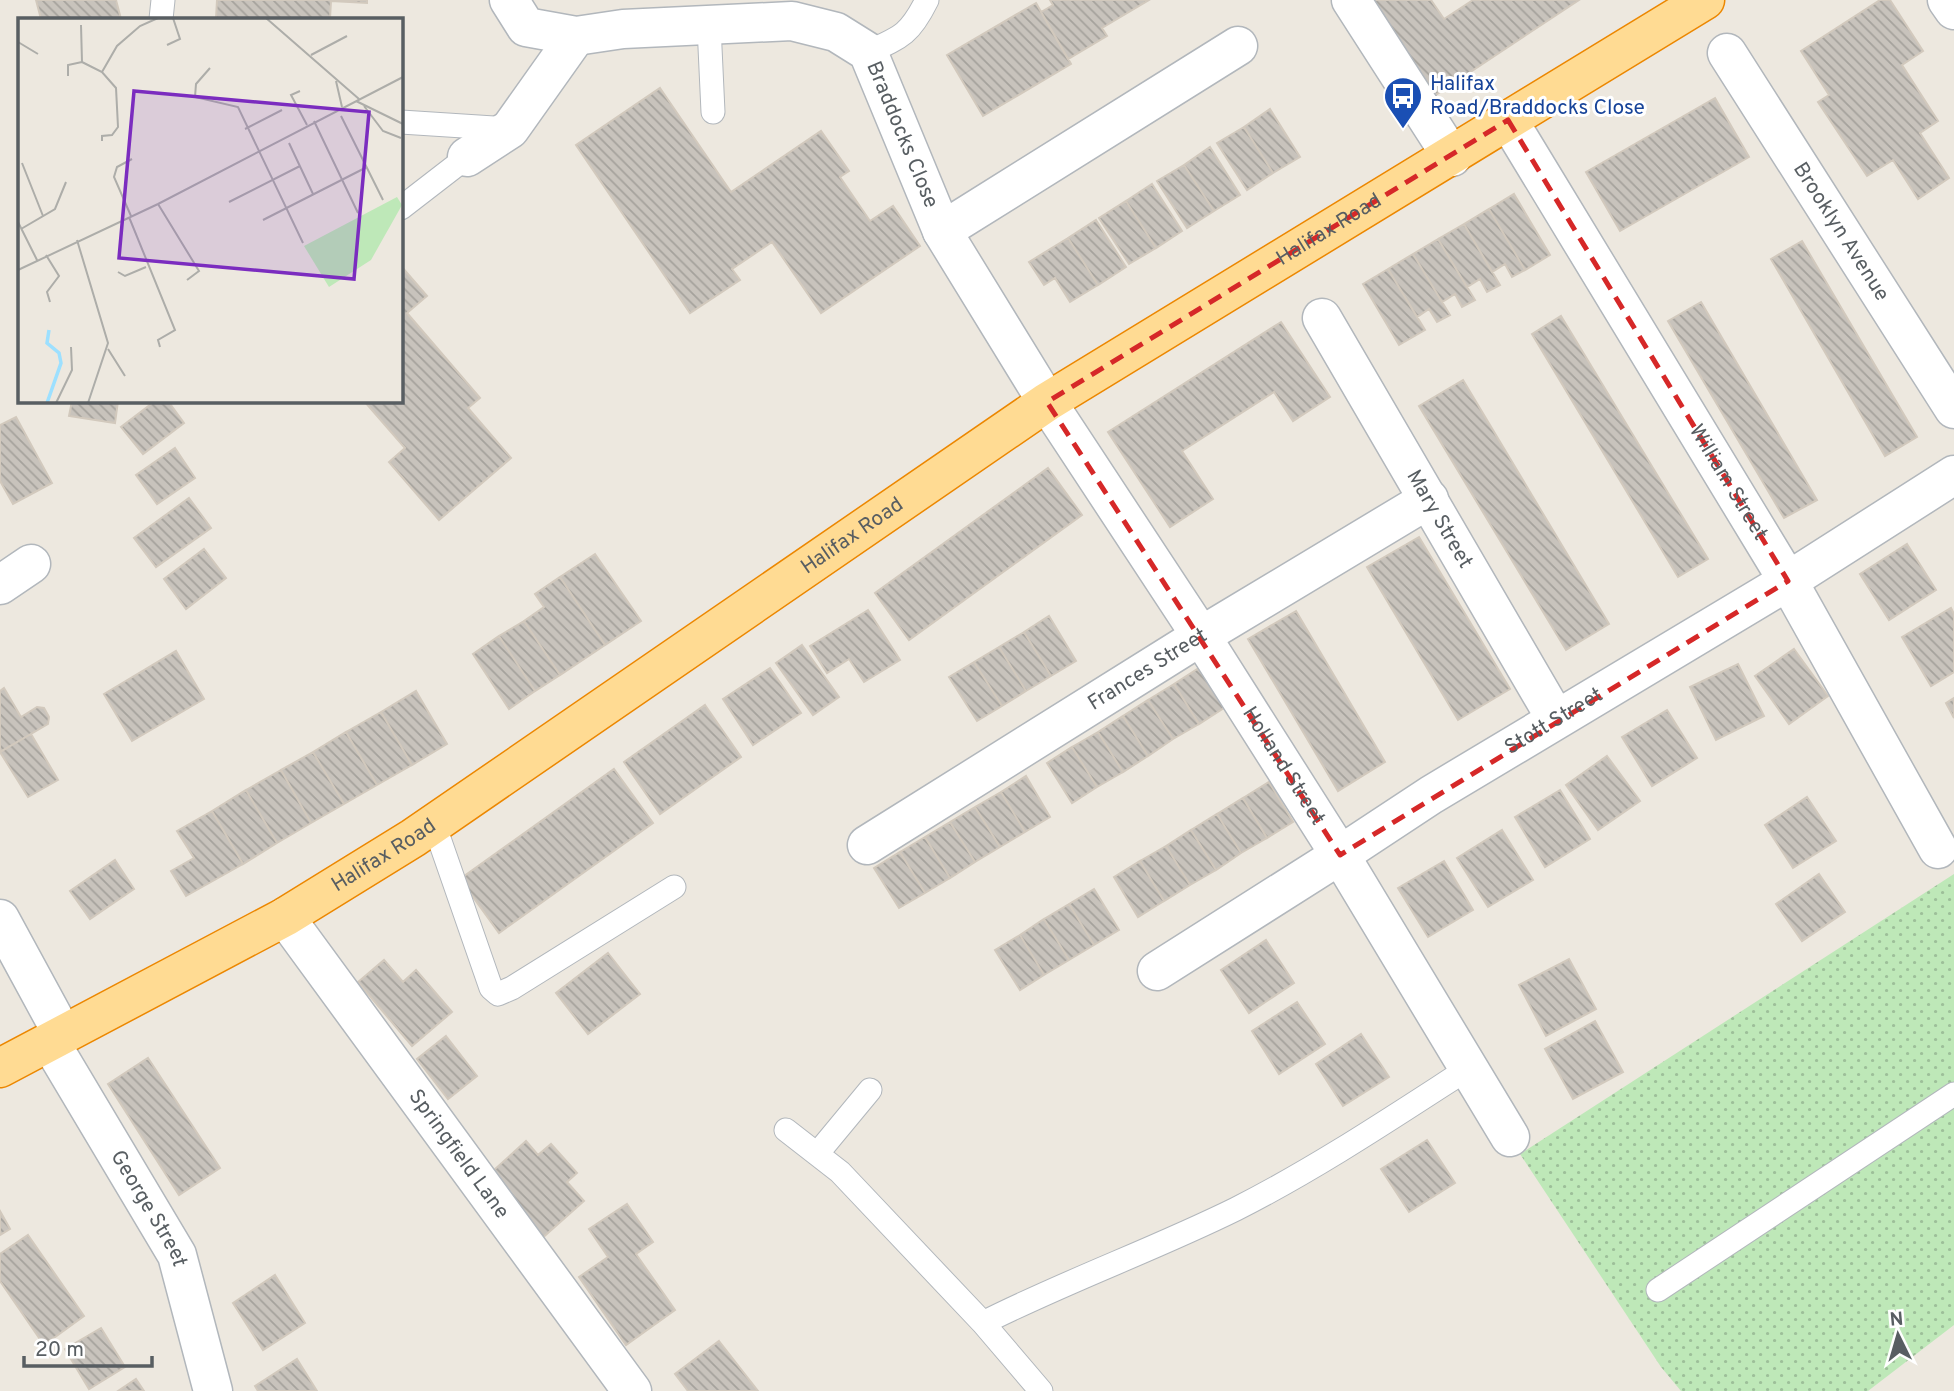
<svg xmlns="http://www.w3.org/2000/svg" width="1954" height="1391" font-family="Overpass,sans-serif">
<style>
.garden{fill:url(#garden-dots)}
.building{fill:url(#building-back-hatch);stroke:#d2c9bd;stroke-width:2}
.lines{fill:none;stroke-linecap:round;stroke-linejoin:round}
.service-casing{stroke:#b2b7bc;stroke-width:25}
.minor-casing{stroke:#b2b7bc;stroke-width:41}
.trunk-casing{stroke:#ec8700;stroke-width:41}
.service{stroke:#fff;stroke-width:23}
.minor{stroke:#fff;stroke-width:38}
.trunk{stroke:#ffdb93;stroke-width:38}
.marked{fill:none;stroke:#d62828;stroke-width:5;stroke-dasharray:14 9;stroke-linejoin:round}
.labels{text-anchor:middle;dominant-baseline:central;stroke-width:6;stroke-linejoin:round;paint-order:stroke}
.transit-label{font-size:21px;fill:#164399;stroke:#fff;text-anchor:start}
.street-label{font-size:21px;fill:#585e62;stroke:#fff}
.inset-river{fill:none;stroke:#9de0ff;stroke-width:3.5}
.inset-road{fill:none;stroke:#adada9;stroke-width:2}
.view{fill:#7b2cbf;fill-opacity:0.15;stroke:#7b2cbf;stroke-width:3.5}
.inset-edge{fill:none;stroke:#585e62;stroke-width:3.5}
</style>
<defs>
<pattern id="garden-dots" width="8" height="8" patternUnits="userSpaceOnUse" patternTransform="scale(1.75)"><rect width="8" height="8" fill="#bee8b8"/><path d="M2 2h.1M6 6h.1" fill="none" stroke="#9dbf99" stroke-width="1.8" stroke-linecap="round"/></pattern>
<pattern id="building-back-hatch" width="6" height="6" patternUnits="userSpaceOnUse" patternTransform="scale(1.75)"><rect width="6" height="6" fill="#c8c3bc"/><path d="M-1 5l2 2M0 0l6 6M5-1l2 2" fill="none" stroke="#a5a29c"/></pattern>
</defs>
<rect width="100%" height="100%" fill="#ede8df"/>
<path class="garden" d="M1954,874v451l-86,66h-187l-20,-24 -141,-213z"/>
<path class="building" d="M36,0h80l5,19h-80z
M217,0h150v3l-36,-2 -1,18h-114z
M1050,0h99l-47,28 5,8 -39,23 -27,-47 12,-7z
M1362,0h69l13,19 29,-19h106l-151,100z
M1880,0h10l33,51 -21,14 36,56 -18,12 29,45 -31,21 -25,-39 -26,16 -49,-74 11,-7 -28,-44z
M1036,3l35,61 -88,52 -36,-61z
M660,88l71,104 90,-61 28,40 -9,6 30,44 23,-15 27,40 -99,67 -49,-71 -40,27 8,11 -50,33 -114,-168z
M1715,98l34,59 -129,74 -34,-59z
M1270,109l30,48 -27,16 -29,-46z
M1244,127l29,46 -26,17 -30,-47z
M1210,147l30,48 -26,16 -30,-46z
M1184,165l30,46 -27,17 -30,-47z
M1152,184l30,47 -26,17 -30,-47z
M1514,194l36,61 -25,15 -36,-61z
M1126,201l30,47 -27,16 -30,-46z
M1489,209l36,61 -13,7 -7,-13 -13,8 -28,-48z
M1096,220l30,47 -28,18 -30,-47z
M1464,224l36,61 -13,7 -7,-13 -13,8 -29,-48z
M1068,238l30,47 -28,17 -15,-24 -11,7 -15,-23z
M1438,239l37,61 -13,7 -7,-13 -13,8 -29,-48z
M1802,241l115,196 -32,19 -114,-197z
M1413,254l37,61 -13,7 -8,-13 -12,8 -29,-48z
M401,266l26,30 -20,17 73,85 -12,10 43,50 -72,62 -50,-58 16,-14 -41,-47h37z
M1388,269l37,61 -26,15 -36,-61z
M1701,302l116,198 -33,18 -116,-197z
M1561,316l147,243 -30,18 -146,-243z
M1281,322l49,75 -37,24 -19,-29 -92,59 31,48 -43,28 -62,-95z
M1463,380l146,244 -43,26 -147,-244z
M72,401h46l-3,22 -46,-7z
M155,401h13l16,22 -41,31 -22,-27z
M16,417l36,66 -39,21 -13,-23v-56z
M175,448l20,30 -38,26 -21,-29z
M1048,468l34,47 -173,125 -34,-47z
M189,498l22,30 -55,39 -22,-29z
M1419,537l91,152 -52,31 -91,-153z
M1907,544l29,46 -47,30 -29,-46z
M204,549l22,29 -40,31 -22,-30z
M595,554l46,67 -36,24 -45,-68z
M560,577l45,68 -45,30 -36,-54 20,-14 -9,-13z
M1951,608l3,6v58l-23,14 -29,-49z
M868,610l32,50 -36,22 -15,-23 -22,14 -17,-27z
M1296,611l89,151 -47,29 -90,-152z
M1049,616l27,45 -25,15 -27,-44z
M524,621l36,54 -25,16 -36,-55z
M1024,632l27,44 -25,15 -27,-44z
M499,636l36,55 -26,18 -36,-55z
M802,645l37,52 -26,18 -37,-52z
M999,647l27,44 -24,15 -28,-44z
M1794,649l34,47 -39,28 -34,-48z
M176,651l28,48 -72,42 -28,-47z
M974,662l28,44 -25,15 -28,-44z
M1738,664l26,52 -48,24 -26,-53z
M770,668l31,45 -48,32 -30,-46z
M1199,668l25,40 -25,16 -25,-40z
M1174,684l25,40 -26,15 -25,-39z
M4,688l17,29 16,-10 7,1 5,9 -1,7 -48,28v-61z
M416,691l31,53 -35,21 -31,-53z
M1954,698v20l-8,-15z
M1148,700l25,39 -25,17 -25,-40z
M705,705l36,52 -81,57 -36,-52z
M1667,710l30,48 -45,28 -30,-49z
M381,712l31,53 -35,20 -31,-53z
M1123,716l25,40 -25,16 -25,-40z
M346,732l31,53 -33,19 -31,-52z
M1098,732l25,40 -26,15 -25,-40z
M31,734l27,46 -30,17 -28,-45z
M1072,747l25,40 -25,16 -25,-40z
M313,752l31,52 -33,19 -30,-53z
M1607,756l33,45 -42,29 -32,-45z
M614,769l39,54 -154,110 -39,-54z
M281,770l30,53 -34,20 -31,-53z
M1026,776l24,41 -25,15 -24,-40z
M1269,782l24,40 -26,16 -24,-40z
M246,790l31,53 -34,21 -31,-53z
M1560,790l30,49 -45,28 -30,-50z
M1001,792l24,40 -25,15 -25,-40z
M1807,797l29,44 -43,27 -28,-43z
M1243,798l24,40 -26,15 -24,-39z
M975,807l25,40 -25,15 -25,-40z
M212,811l31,53 -57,32 -15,-25 23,-13 -17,-27z
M1217,814l24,39 -25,17 -25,-40z
M950,822l25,40 -25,16 -25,-41z
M1191,830l25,40 -26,15 -24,-39z
M1502,830l31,50 -45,27 -31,-49z
M925,837l25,41 -25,15 -25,-41z
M1166,846l24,39 -26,16 -24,-40z
M900,852l25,41 -26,15 -25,-40z
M115,860l19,29 -44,30 -20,-28z
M1140,861l24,40 -26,16 -24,-40z
M1444,861l29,49 -45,27 -30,-49z
M1819,874l26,38 -43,29 -26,-37z
M1094,889l25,41 -25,15 -25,-41z
M1069,904l25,41 -25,15 -25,-41z
M1044,919l25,41 -25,15 -24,-40z
M1020,935l24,40 -24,15 -25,-40z
M1266,940l28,43 -45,30 -28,-43z
M608,953l32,41 -52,40 -32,-41z
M1569,959l27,50 -50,27 -27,-51z
M384,960l19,22 13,-12 36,42 -40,34 -54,-64z
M1297,1002l28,42 -46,30 -27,-43z
M1595,1021l28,51 -50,27 -28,-50z
M1361,1034l28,43 -46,29 -27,-42z
M446,1036l31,40 -29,23 -31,-40z
M148,1058l72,110 -41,27 -71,-111z
M1427,1140l28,43 -46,29 -28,-43z
M526,1141l12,14 13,-11 26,29 -10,9 17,19 -44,39 -56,-61z
M627,1204l26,38 -17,12 39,56 -49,35 -47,-68 29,-20 -19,-28z
M0,1211l10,18 -10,6z
M28,1235l56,81 -40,29 -44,-64v-27z
M275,1275l30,48 -42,27 -30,-47z
M101,1328l24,39 -36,22 -24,-40z
M719,1341l39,50h-70l-13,-17z
M297,1359l20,32h-59l-3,-5z
M136,1379l8,12h-26z"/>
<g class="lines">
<defs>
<path id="service" d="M161,19l2,-19
M709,26l4,86
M868,52c34,-15 42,-18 59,-52
M401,122l109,7
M401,208l66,-51
M434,824l57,164 7,6 14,-6 162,-101
M786,1130l54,42 143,151
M817,1154l53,-64
M1658,1290l296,-196
M1041,1391l-58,-68c83,-42 170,-73 253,-114 81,-41 157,-92 233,-141"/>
<g id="minor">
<path id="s1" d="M509,0l17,27 50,9 47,-7 169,-8 44,11 32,20 74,179 105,171 154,234 139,219 170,282"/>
<path d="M1351,0l101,157"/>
<path d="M1947,0l7,10"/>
<path id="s2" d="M1727,53l227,356"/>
<path id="s3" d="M1508,120l280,461 150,268"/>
<path d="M467,157l43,-28 66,-93"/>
<path d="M942,231l296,-185"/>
<path id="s4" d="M1322,318l234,401"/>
<path d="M0,585l31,-21"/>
<path id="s5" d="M867,845l334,-209 228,-137"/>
<path id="s6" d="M285,917l347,474"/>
<path d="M0,919l63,116"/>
<path id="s7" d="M1157,971l183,-116 91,-60 357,-214 166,-106"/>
<path id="s8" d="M50,1042l127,213 36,136"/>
</g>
<g id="trunk">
<path id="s9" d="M0,1068l285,-151 128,-79 634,-436 658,-402"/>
</g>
</defs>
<use href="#service" class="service-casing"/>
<use href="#minor" class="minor-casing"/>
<use href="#trunk" class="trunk-casing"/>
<use href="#service" class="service"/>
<use href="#minor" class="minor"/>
<use href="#trunk" class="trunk"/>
</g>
<path class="marked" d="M1508,120l280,461 -448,274 -293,-453z"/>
<defs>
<symbol id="bus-pin" viewBox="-11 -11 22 30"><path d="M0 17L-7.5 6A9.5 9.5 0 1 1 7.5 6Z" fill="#1a4fb4" stroke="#fff"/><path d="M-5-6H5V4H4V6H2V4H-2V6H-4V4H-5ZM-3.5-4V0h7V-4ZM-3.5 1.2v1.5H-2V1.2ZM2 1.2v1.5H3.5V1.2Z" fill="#fff"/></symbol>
</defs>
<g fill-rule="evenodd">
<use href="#bus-pin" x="1381" y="74" width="44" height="60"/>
</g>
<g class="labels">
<g class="transit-label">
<text x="1430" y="84">Halifax<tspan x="1430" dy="24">Road/Braddocks Close</tspan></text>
</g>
<g class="street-label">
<text stroke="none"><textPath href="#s1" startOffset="472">Braddocks Close</textPath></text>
<text stroke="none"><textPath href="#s9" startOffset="1573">Halifax Road</textPath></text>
<text stroke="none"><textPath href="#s2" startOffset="212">Brooklyn Avenue</textPath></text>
<text stroke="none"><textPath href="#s3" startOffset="424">William Street</textPath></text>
<text stroke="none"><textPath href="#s4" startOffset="233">Mary Street</textPath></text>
<text stroke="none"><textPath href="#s9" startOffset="1006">Halifax Road</textPath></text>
<text stroke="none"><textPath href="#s5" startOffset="331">Frances Street</textPath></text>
<text stroke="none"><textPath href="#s7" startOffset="469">Stott Street</textPath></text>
<text stroke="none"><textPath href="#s1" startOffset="1211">Holland Street</textPath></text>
<text stroke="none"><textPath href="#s9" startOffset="439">Halifax Road</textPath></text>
<text stroke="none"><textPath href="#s6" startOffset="294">Springfield Lane</textPath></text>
<text stroke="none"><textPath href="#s8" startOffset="194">George Street</textPath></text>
</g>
</g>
<g transform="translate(18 18)">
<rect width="385" height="385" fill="#ede8df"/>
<path d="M379,179l5,8 -31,55 -42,27 -25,-41z" fill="#bee8b8"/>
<path class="inset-river" d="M29,385l14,-40 -2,-10 -12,-10 2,-13"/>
<path class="inset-road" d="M248,0l93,81M63,7l1,37 20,10 14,16 2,39 -6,8 -10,1v5M0,24l20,12M149,27l13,-6 -7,-21M293,37l36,-19M192,50l-14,16 -1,13 43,10 65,136M84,54l15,-26 23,-20 18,-8M50,58v-11l14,-3M318,63l6,26M282,73l-9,4 16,30M338,83l47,23M346,88l19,25 18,7M323,98l42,84M296,103l44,92M227,111l37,-19M271,125l24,51M4,145l21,53M211,184l71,-36M140,186l41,67 -12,9M113,198l-17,-39 3,-10 15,-8M111,199l46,113 -17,10 2,7M245,202l104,-53M0,204l19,38M3,211l34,-20 11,-27M59,222l31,103 -20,60M28,237l13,21 -12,16 3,10M0,252l140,-66 245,-127M100,254l7,4 21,-9M90,331l17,27M38,385l16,-33 -1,-23"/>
<path class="view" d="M116,73l235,21 -15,167 -235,-21z"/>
<rect width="385" height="385" class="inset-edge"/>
</g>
<g transform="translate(1898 1335) rotate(355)" stroke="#ffffff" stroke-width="5" paint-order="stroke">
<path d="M0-5L12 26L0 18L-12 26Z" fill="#585e62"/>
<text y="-10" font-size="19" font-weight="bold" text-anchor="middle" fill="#585e62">N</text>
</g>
<path d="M24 1356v10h128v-10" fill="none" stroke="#585e62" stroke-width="3.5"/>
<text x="35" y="1356" font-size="21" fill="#585e62" stroke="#ffffff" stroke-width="5" paint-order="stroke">20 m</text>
</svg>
